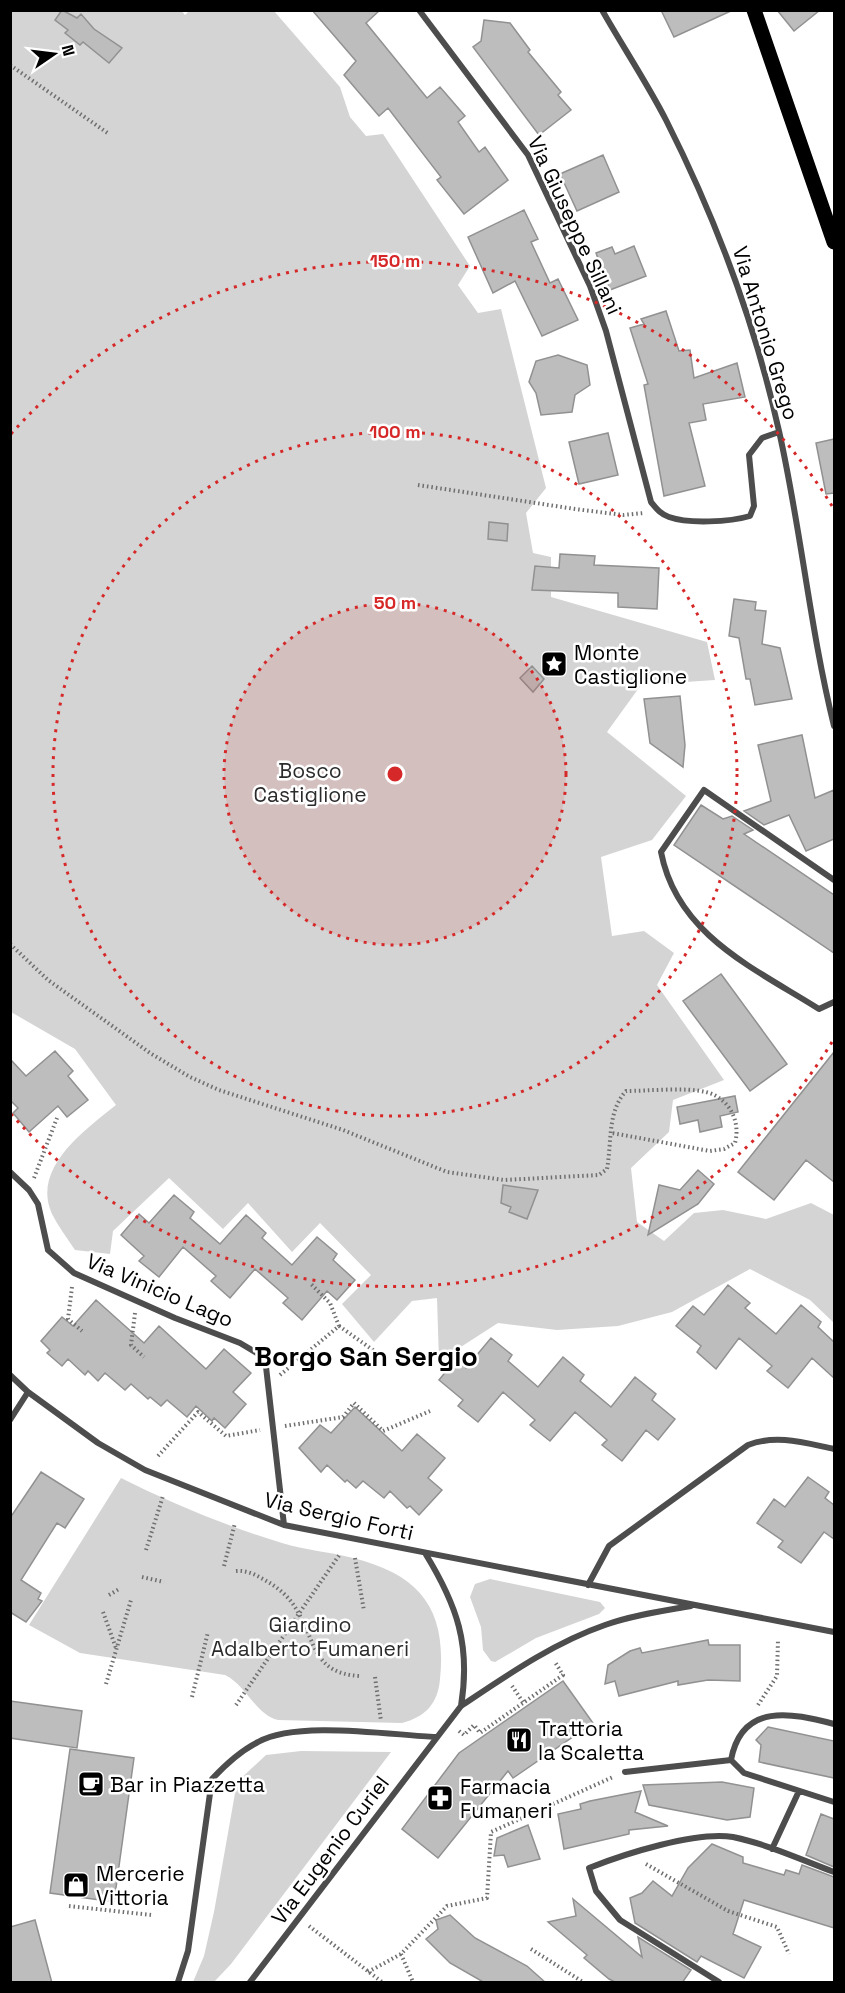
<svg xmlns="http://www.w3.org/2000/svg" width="845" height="1993" font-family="'Space Grotesk',sans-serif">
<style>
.green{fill:#d4d4d4}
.building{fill:#bdbdbd;stroke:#919191;stroke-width:1.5}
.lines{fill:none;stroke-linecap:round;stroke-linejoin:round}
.path{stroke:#6f6f6f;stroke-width:4;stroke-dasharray:1.5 3;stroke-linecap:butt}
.minor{stroke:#4d4d4d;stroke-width:6}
.primary{stroke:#000;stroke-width:15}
.ring{fill:none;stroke:#d62828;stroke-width:3;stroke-dasharray:3 6}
.labels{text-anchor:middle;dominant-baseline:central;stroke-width:5;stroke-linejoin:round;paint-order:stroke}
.street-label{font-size:21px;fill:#000;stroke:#fff}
.poi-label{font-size:21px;fill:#000;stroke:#fff;text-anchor:start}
.park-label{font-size:21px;fill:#2b2b2b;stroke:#fff}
.district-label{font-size:27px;font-weight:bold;fill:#000;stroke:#fff}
.centre{fill:#d62828;stroke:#fff;stroke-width:3}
.ring-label{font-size:18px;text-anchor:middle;font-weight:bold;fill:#d62828;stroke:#fff;stroke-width:5;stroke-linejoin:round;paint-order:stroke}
</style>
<rect width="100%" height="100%" fill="#fff"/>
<path class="green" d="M181,10l4,5 5,-5 84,1 66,76 10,30 16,19 17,-2 87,132 -12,19 20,28 23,-4 45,179 -20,25 7,40 18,4v40l156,45 8,38 -74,5 -34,47 79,64 -34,44 -51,17 11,79 32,-5 30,22 -17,32 67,95 -51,20 -4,32 -38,36 6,54 27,19 30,-28 29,-3 43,9 45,-16 23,12v108l-24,-23 -60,-31 -78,43 -54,14 -61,4 -59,-7 -59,38 -2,-63 -25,3 -38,41 -32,-38 29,-29 -51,-52 -28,29 -44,-49 -25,26 -54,-51 -56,53 -3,23 -35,-4c-8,-12 -17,-24 -23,-36 -21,-46 33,-84 64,-109l-41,-56 -64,-37v-1001z
M121,1478c52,26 105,48 161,65 23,7 48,9 71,15 68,17 94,52 87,121 -2,25 -15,38 -38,44l-124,-3c-22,-5 -32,-35 -53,-45l-145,-22 -51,-28z
M490,1579l110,23 5,6 -6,6 -63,24 -41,24 -4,-1 -8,-11 -2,-23 -11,-30 5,-13z
M301,1751l90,1 -160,212 -17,18h-21l11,-26 10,-44 23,-130 29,-27z"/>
<path class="building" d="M62,10l15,8 4,-4 13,15 28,19 -13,15 -26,-21 -3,3 -15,-12 3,-3 -13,-10z
M312,10h68l-14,13 61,75 13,-11 25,29 -7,6 21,30 6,-5 23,33 -44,34 -27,-34 4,-3 -53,-69 -9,8 -35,-41 12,-14z
M661,10h72l-59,27z
M777,10h43l-26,21z
M484,20l26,3 20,27 -2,2 33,40 -3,3 13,15 -32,25 -66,-88 8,-6z
M603,155l16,37 -42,19 -17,-37z
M524,210l14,29 -7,3 19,41 8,-4 20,41 -36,16 -27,-55 -22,12 -25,-56z
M634,246l12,30 -36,14 -14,-37 16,-6 3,7z
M666,311l13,40 11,-1 4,28 43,-15 8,34 -42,7 3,16 -17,3 16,63 -41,10 -20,-111 4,-1 -18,-56 14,-4 -3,-5z
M558,355l29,10 3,20 -15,10 -3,17 -31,3 -5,-22 -7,-11 7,-21z
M608,433l10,42 -39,9 -10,-42z
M834,439v54l-8,1 -10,-51z
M489,522l19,2 -1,17 -19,-2z
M560,554l35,2 -1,9 65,3 -2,41 -39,-2v-14l-86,-3 3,-24 24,2z
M734,599l22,3 -1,8 11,1 -4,33 18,4 12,51 -37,6 -5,-26h-4l-7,-41 -10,-2z
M532,666l12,13 -11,13 -13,-14z
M680,696l5,49 -2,22 -33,-24 -6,-44z
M802,735l13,63 19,-8v49l-28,12 -17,-36 -25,10 -20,-14 27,-10 -13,-56z
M701,805l22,14 9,-3 21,14 -9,4 90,61v58l-160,-108z
M721,974l66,90 -37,27 -67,-90z
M55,1051l18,20 -5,5 20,24 -21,17 -9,-11 -29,26 -16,-19 5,-5 -8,-8v-41l16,17z
M834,1052v130l-28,-22 -32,40 -36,-28z
M735,1096l3,16 -18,4 2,11 -22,5 -2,-12 -18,4 -3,-17z
M698,1170l16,14 -16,20 -50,31 11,-50 21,5z
M503,1185l35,5 -11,29 -18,-7 2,-5 -10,-4z
M174,1195l20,17 -4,6 30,26 26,-29 20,18 -4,5 30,27 25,-28 20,17 -4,6 22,20 -18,20 -10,-9 -25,29 -19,-17 5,-5 -33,-29 -25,29 -19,-17 5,-5 -33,-29 -24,30 -20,-16 5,-5 -23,-21 18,-21 10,9z
M728,1285l22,18 -5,5 31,26 25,-29 20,17 -3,5 16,15v36l-22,-20 -24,30 -21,-17 5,-5 -33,-28 -23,31 -19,-17 4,-6 -25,-20 17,-20 11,9z
M96,1300l48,43 15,-17 47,43 18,-20 27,24 -18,19 13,12 -21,24 -11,-10 -2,3 -16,-15 -9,11 -20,-17 -6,6 -11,-9 -2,2 -17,-15 -6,6 -20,-17 -7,8 -10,-10 -3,4 -17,-16 -6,7 -15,-13 3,-3 -9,-9 21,-24 11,9z
M491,1338l21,17 -4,6 30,26 25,-30 21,18 -4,6 31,26 24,-30 21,17 -4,6 23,19 -17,21 -12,-10 -24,31 -20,-16 5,-5 -32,-28 -25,29 -20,-16 5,-5 -32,-28 -25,30 -20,-16 5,-6 -24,-20 17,-21 10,9z
M355,1407l47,44 15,-17 28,24 -17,20 14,12 -23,25 -9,-9 -3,2 -17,-17 -6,7 -21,-17 -7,7 -9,-8 -2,2 -18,-17 -6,7 -22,-24 21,-23 11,8z
M41,1472l43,27 -19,29 -8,-5 -36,57 20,13 -3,6 4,2 -16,21 -16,-10v-94z
M808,1477l21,15 -4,6 9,7v34l-10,-7 -23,31 -23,-16 5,-6 -26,-18 17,-24 11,8z
M708,1640l1,5h31v36l-32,-1 -30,5v-4l-59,15 -4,-15 -10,3 3,-19 22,-14 10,-3 2,5z
M563,1681l30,42 -80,55 -5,-7 -70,87 -36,-29 57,-76z
M10,1701l72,10 -5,37 -67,-10z
M768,1727l66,14v37l-75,-16 2,-17 -5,-5z
M70,1749l64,9 -20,144 -64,-9z
M722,1782l32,6 -4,29 -23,3 -78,-15 -6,-20z
M641,1791l-6,21 33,14 -39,4v4l-65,15 -6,-35 23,-5 -1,-5 10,-3z
M821,1814l13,5v48l-28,-12z
M528,1825l12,34 -32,8 -4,-12 -10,1 3,-18z
M712,1844l31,13v6l41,12 2,-5 13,4 3,-9 32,12v51l-90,-28 -11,34 28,13 -17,31 -43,-22 -4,6 -62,-39 -5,-25 12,-5 11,-12 19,15 16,-28z
M573,1899l69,58 -4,-20 53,33 -9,13h-65l-8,-4 -25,-21 3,-3 -39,-33 28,-6z
M450,1915l25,23 52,28 19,17h-61l-35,-20 -24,-24 12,-10 -2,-9z
M35,1920l17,63h-42v-56z"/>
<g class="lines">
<path class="path" d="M10,65l99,69
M418,485l157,24 48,6 21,-2
M10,944l38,36 102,73 40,24 29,13 124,40 104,42 57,8 95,-5 8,-6c5,-27 0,-57 19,-78 21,0 60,-4 80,1 23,6 35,29 29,51l-11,6 -14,2 -98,-18
M34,1178l23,-60
M72,1287l-4,32 14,12
M135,1313l-4,32 13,12
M339,1326l48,34
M280,1375l59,-49 -9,-23 -19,-19
M285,1426l58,-9 11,-14 29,28 47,-20
M158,1456l40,-44 28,24 34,-6
M146,1550l17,-54
M355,1558l9,53
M224,1566l11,-43
M236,1571c10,-1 18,3 27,8 15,8 28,19 36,35 17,31 16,59 60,62
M142,1577l22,5
M109,1595l10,-6
M103,1612l13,36
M375,1677l6,44
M106,1684l25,-84
M512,1686l11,16
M192,1697l16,-65
M236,1705l104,-151
M758,1705l19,-29 1,-37
M459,1731l5,4 10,-10 6,8 83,-58 -8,-13
M646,1864l82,47 49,16 12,27
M69,1906l82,9
M309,1926l73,56
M531,1949l52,33
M401,1954l12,28
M368,1972l33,-18 46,-48 40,-8 4,-66 122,-55"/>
<path class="minor" d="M419,10l109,145 62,131 16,45 45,171c5,6 9,12 18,15 19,7 61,5 81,-1l4,-10 -5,-51 13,-17 17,-6
M602,10c21,37 45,73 64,110 50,99 89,203 113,311 22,98 31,198 55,295
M834,880l-130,-90 -43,62c16,83 93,116 158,157l15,-7
M10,1172l19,18 9,14 10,46 26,23 101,45 65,25 25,15 19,167
M10,1375l18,17 70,51 47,27 139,55 550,107
M10,1420l18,-28
M425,1553c32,52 46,92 36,153
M588,1585l21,-39 139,-101c29,-11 57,-2 86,4
M834,1724c-42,-11 -92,-22 -103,36l13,13 90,29
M625,1772l106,-12
M772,1849l27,-58
M178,1982l10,-31 24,-172c13,-14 28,-28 46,-37 39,-22 132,-7 178,-5
M250,1982l211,-276c45,-30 92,-63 144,-81 28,-10 58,-14 86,-19
M719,1982l-99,-62 -24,-29 -7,-23c35,-14 107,-37 144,-31 34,7 69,23 101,35"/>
<path class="primary" d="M754,10l80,232"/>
</g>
<circle cx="395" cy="774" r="171" fill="#d62828" fill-opacity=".12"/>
<g class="ring">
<circle cx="395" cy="774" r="171"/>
<circle cx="395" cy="774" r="342"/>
<path d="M832 1042A513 513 0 0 1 11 1114M11 434A513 513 0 0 1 832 506"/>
</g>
<defs>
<symbol id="sight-square" viewBox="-11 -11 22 22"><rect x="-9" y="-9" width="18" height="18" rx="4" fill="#000" stroke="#fff"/><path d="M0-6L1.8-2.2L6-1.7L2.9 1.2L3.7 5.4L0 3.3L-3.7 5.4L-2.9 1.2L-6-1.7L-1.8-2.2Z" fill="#fff"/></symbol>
<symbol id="restaurant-square" viewBox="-11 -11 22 22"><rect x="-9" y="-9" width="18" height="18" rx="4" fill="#000" stroke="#fff"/><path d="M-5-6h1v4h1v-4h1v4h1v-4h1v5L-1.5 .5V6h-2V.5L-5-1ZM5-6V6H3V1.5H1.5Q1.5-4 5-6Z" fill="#fff"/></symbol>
<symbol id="cafe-square" viewBox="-11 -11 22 22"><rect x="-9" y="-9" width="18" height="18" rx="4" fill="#000" stroke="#fff"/><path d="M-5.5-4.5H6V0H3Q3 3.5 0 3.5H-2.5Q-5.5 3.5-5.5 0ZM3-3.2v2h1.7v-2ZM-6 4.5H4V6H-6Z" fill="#fff"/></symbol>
<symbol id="pharmacy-square" viewBox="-11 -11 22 22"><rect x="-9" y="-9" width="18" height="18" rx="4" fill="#000" stroke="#fff"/><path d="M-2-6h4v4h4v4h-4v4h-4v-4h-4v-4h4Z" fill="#fff"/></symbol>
<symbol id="shop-square" viewBox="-11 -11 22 22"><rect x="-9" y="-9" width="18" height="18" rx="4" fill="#000" stroke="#fff"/><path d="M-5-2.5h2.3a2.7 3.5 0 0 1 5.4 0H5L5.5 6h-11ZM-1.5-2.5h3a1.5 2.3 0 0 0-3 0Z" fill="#fff"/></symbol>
</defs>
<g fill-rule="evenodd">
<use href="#sight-square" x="539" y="649" width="30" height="30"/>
<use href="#restaurant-square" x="504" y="1725" width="30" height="30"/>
<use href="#cafe-square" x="76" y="1769" width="30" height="30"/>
<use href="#pharmacy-square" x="425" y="1783" width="30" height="30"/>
<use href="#shop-square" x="61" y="1870" width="30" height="30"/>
</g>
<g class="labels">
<g class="street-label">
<text transform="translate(575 225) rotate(65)">Via Giuseppe Sillani</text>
<text transform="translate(766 333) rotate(73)">Via Antonio Grego</text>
<text transform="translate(160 1290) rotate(23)">Via Vinicio Lago</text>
<text transform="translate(339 1516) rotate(13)">Via Sergio Forti</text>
<text transform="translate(330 1850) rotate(-53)">Via Eugenio Curiel</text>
</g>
<g class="poi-label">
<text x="574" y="652">Monte<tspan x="574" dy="24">Castiglione</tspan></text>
<text x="538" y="1728">Trattoria<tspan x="538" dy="24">la Scaletta</tspan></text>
<text x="110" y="1784">Bar in Piazzetta</text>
<text x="460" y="1786">Farmacia<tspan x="460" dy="24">Fumaneri</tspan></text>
<text x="96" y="1873">Mercerie<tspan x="96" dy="24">Vittoria</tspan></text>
</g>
<g class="park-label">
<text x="310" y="770">Bosco<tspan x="310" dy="24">Castiglione</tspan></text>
<text x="310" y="1624">Giardino<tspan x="310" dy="24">Adalberto Fumaneri</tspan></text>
</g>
<g class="district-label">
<text x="366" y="1356">Borgo San Sergio</text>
</g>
</g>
<circle cx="395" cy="774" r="9" class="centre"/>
<g class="ring-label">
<text x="395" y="267">150 m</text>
<text x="395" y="438">100 m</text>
<text x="395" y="609">50 m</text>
</g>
<rect width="845" height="1993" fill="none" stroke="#000000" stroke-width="24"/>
<g transform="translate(54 54) rotate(76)" stroke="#ffffff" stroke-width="4.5" paint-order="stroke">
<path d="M0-4.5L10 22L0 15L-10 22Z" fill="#000000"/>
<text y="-9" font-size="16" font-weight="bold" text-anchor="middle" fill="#000000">N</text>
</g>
</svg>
